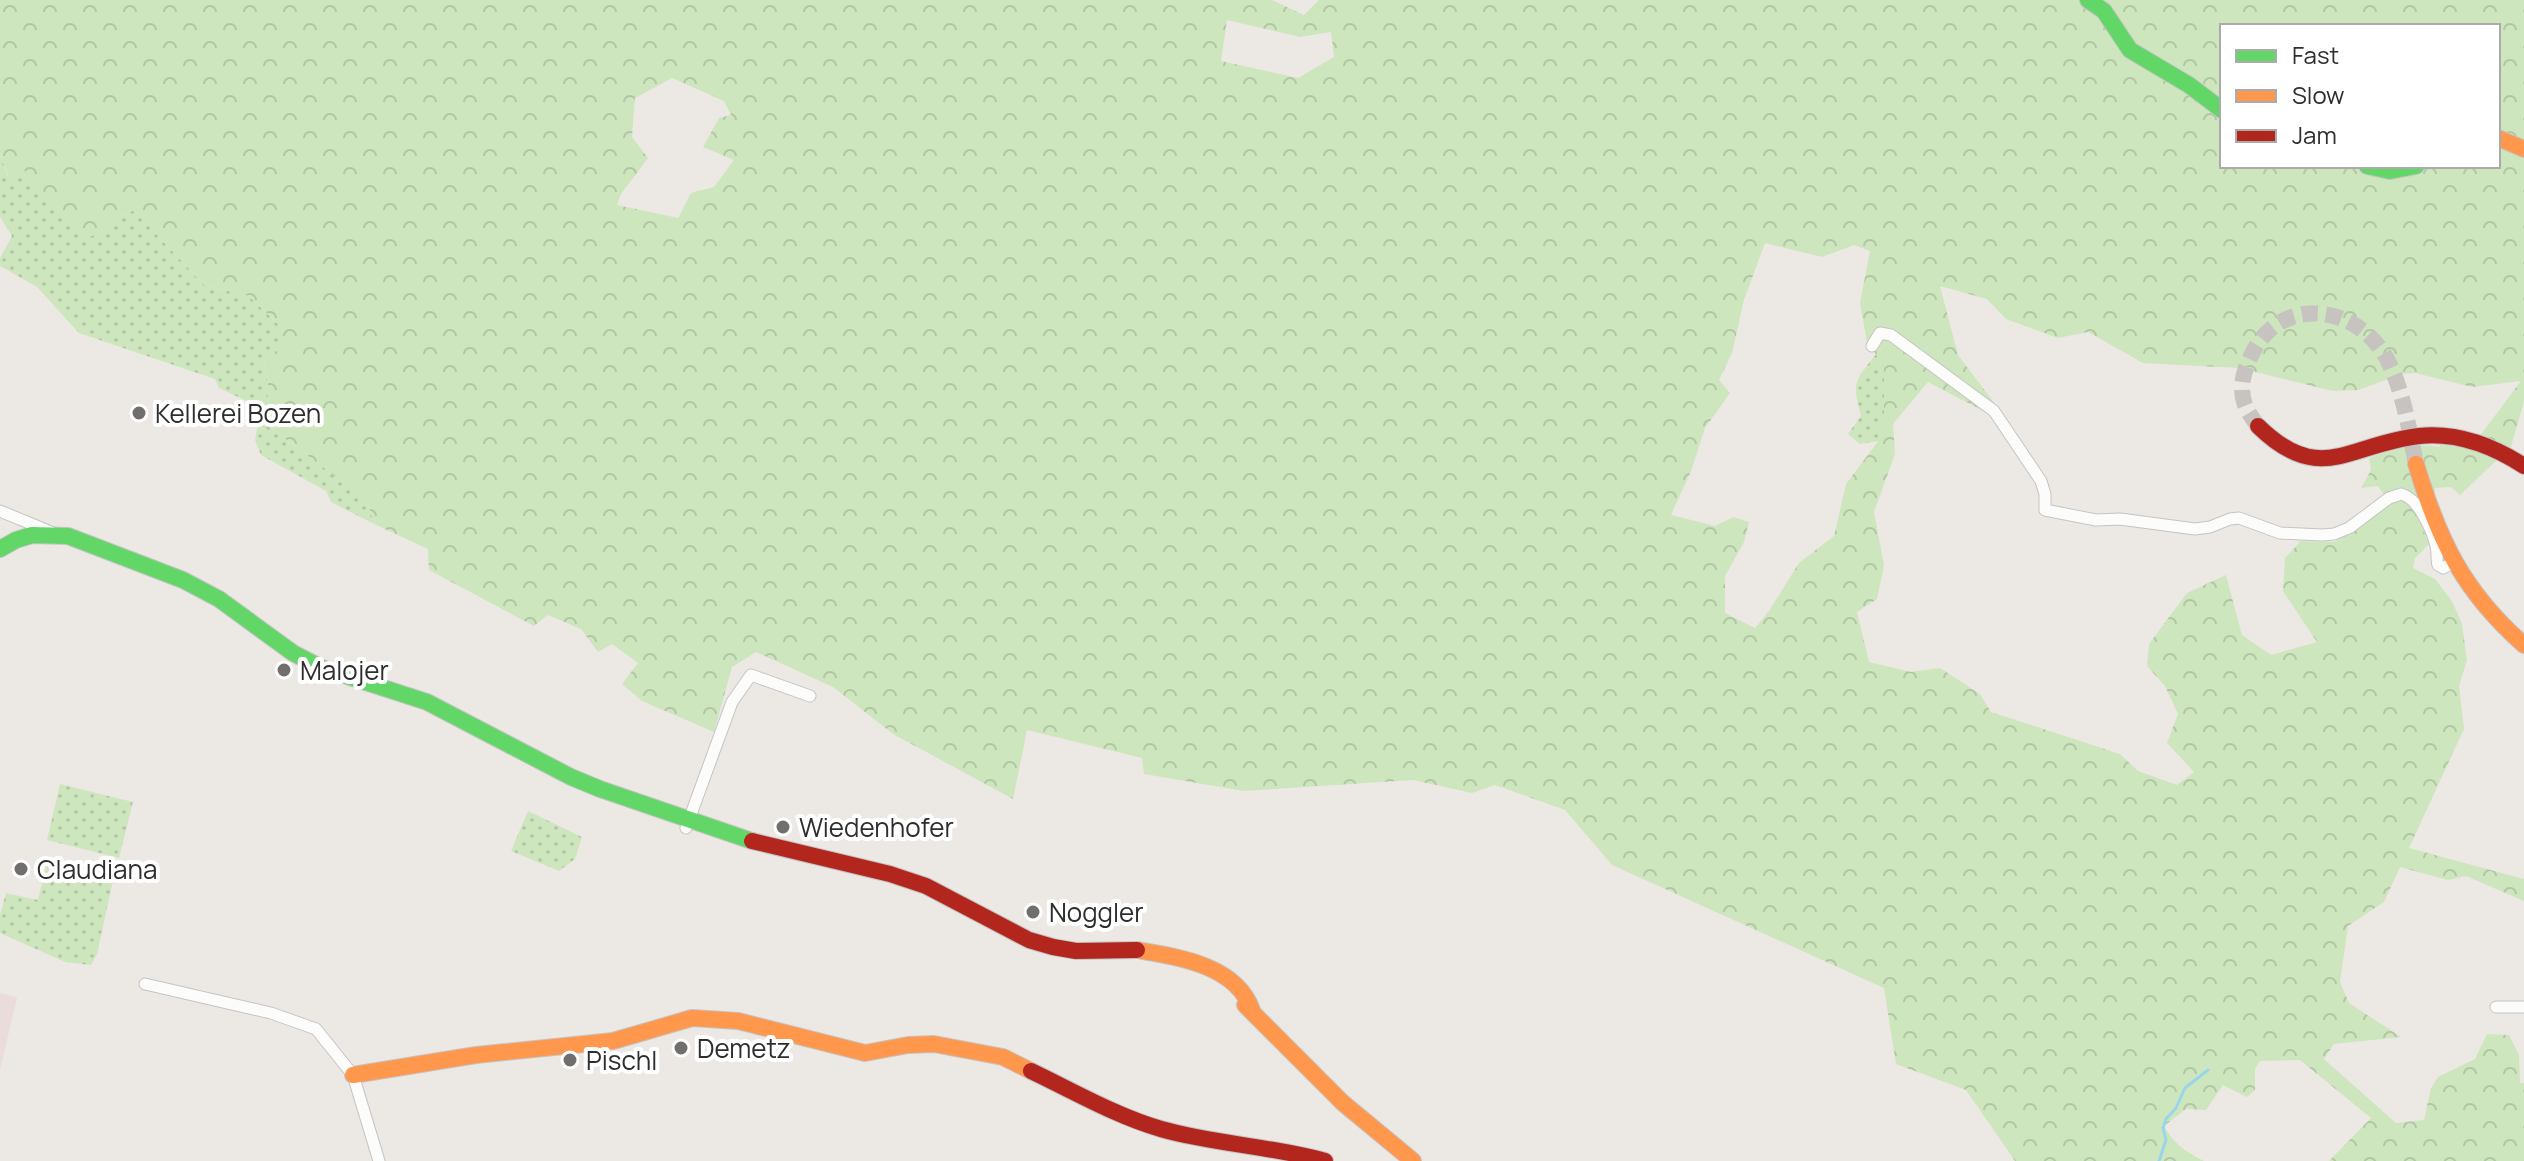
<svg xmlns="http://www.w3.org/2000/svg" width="2524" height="1161" font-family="Manrope,sans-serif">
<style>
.medical{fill:#e9dcdb}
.grass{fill:url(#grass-dots)}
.forest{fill:url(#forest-crowns);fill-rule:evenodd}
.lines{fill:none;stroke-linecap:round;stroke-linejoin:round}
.stream{stroke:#99d6ec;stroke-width:3}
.secondary-tunnel{stroke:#c6c3c0;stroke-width:16;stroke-dasharray:16 8;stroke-linecap:butt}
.street-casing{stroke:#c5c4c5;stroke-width:13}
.fast-casing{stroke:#c5c4c5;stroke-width:18}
.slow-casing{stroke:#c5c4c5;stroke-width:18}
.jam-casing{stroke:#c5c4c5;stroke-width:18}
.street{stroke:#fcfcfb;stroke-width:11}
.fast{stroke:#63d668;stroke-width:16}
.slow{stroke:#ff974d;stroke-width:16}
.jam{stroke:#b3261e;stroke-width:16}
.poi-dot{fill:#706f6e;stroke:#fff;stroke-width:3}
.labels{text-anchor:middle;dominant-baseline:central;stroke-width:8;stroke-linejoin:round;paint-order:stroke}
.poi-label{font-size:26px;fill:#2e2e2e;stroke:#fff;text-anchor:start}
</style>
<defs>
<pattern id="grass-dots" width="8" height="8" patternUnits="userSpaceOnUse" patternTransform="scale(2)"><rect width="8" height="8" fill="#cee6be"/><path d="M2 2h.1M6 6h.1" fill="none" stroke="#b1c6a4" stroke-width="1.8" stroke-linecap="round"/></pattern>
<pattern id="forest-crowns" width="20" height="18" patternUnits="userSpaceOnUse" patternTransform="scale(2)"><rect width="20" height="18" fill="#cee6be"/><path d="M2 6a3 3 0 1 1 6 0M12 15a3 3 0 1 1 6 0" fill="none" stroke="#b1c6a4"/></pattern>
</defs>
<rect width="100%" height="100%" fill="#ece8e4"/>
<path class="medical" d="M0,993l17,4 -17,73z"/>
<path class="grass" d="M0,154l8,23 14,-10 64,71 34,-22 14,-6 70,75 45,11 30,29v23l-15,14 4,23 -1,40 84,63 18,19 5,17 -43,-22 -5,-11 -65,-36 -6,-15 6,-32 -42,-20 -4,-9 -136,-46 -42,-46 -37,-21v-8l12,-22 -12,-19z
M1876,354l8,12v53l-5,22 -19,3 -12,-10 13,-18c-9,-35 -7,-33 15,-62z
M60,784l73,18 -14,56 -72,-18z
M528,811l54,26 -7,22 -16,12 -48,-20z
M48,858l50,12 15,10 -16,74 -6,11 -26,-3 -65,-29v-18l6,-22 32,7z"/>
<path class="forest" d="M0,0h1272l32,15 15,-15h1205v401l-14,49 -31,-13 42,-56 -49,6 -57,-14 -12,1 -45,16 -25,1 -95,-23 -95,-5 -55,-31 -30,6 -52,-19 -19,-20 -47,-13 18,69 40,53 -7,7 -63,-33 -35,42 2,30 -21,58 10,53 -7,34 -20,13 12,50 42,10 29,-4 40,26 11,18 129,42 18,17 39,14 17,-13 -27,-29 11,-29 -13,-28 -18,-20 2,-22 38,-51 39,-18 16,60 29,20 46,-13 -34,-51 2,-33 16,-17 33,1 28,-17 27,-22 -11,-17 -17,2 10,-18 -2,-12c23,-8 46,-16 70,-11l5,-6 55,17 -39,37 -9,-8 -16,1 -1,12 -16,16 11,28 -14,14 -2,10 22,11 17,22 10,23 5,36 -8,26 5,43 -55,119 115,31v22l-58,-25 -18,4 -48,-13 -16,35 -36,24 -8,56 9,21 52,34 -67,7 -10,15 72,64 28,-3 7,-32 7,-11 37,-18 12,-25 22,1 10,20 1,28h4v78h-195l42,-43 -71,-58 -40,1 -5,8v21l-8,7 -24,-12 -17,25 -20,-1 -22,17c10,18 22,26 40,35h-189l-49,-71 -70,-26 -12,-76 -272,-123 -47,-55 -70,-25 -23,8 -59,-13 -169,11 -100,-17 -2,-16 -115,-28 -14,69 -120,-65 -60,-47 -77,-35 -24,15 -18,65 -72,-31 -20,-17 16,-21 -26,-19 -14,8 -17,-23 -33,-14 -14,11 -105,-56 -1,-21 -54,-25 -5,-17 -18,-19 -84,-63 1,-40 -4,-23 15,-14v-23l-30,-29 -45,-11 -70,-75 -14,6 -11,15 -23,7 -64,-70 -13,10 -9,-24zM1227,20l73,17 31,-5 3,25 -36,21 -77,-17zM2222,26h276v140h-276zM672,78l52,23 7,14 -12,3 -16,29 31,13 -20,27 -23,6 -13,25 -61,-13 4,-11 27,-36 -16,-21 3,-39zM1765,243l57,14 32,-12 16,6 -10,52 7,39 17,24v53l-5,21 -33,44 -12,52 -35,27 -30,48 -14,17 -30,-15v-37l19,-34 5,-20 -16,-5 -18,9 -44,-11 20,-44 14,-43 25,-35 -11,-13 13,-27 12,-53z"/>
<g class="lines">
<path class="stream" d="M2159,1161l7,-21 -3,-12 3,-9 10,-11 9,-20 23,-18"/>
<path class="secondary-tunnel" d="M2258,426c-4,-6 -10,-13 -13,-21 -6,-16 -2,-32 5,-47 28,-66 111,-54 139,5 15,31 20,67 27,101"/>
<defs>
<path id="street" d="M1872,346l8,-13 11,2 103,76 47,70 4,13v16l51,10 24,-1 75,10 15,-2 20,-8 9,-1 41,15 42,2 12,-1 15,-6 40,-30 12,-4c17,4 31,35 35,52 2,7 0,13 2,19l5,3 10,-5
M0,511l51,21
M686,828l46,-126 19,-27 59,21
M145,984l126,29 45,16 37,46 26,86
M2496,1007h28"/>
<path id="fast" d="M2088,0l16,11 26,39 59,35 33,25
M2367,166l23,5 26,-5
M0,549l16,-9 16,-5 36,1 115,44 36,19 74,54 29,15 105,34 144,75 29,12 152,52"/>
<path id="slow" d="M2498,138l26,11
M2416,464c23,77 47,127 108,181
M1137,950c41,7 99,15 115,60
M1245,1005l98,98 70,58
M353,1075l123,-20 137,-14 79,-23 46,3 127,32 43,-8 26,-1 69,13 28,14"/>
<path id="jam" d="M2258,426c62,61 91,18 161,10 38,-4 74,10 105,30
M752,841l138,33 36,12 103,54 24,7 23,4 61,-1
M1031,1071c42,20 85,45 130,58 53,15 110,17 164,32"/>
</defs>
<use href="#street" class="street-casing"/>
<use href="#fast" class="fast-casing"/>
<use href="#slow" class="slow-casing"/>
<use href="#jam" class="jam-casing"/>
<use href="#street" class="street"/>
<use href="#fast" class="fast"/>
<use href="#slow" class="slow"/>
<use href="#jam" class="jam"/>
</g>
<g class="poi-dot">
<circle cx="139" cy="413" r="8"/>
<circle cx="284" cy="670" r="8"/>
<circle cx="783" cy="827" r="8"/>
<circle cx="21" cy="869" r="8"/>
<circle cx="1033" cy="912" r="8"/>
<circle cx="681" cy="1048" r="8"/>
<circle cx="570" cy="1060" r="8"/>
</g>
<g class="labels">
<g class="poi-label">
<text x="155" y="413">Kellerei Bozen</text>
<text x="300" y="670">Malojer</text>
<text x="799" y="827">Wiedenhofer</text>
<text x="37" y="869">Claudiana</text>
<text x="1049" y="912">Noggler</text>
<text x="697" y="1048">Demetz</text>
<text x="586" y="1060">Pischl</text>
</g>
</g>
<rect x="2220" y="24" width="280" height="144" fill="#ffffff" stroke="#ababab" stroke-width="2"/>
<rect x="2236" y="50" width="40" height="12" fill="#63d668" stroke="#ababab" stroke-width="2"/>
<text x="2292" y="64" font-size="24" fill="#2e2e2e">Fast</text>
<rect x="2236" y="90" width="40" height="12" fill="#ff974d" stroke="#ababab" stroke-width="2"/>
<text x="2292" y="104" font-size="24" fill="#2e2e2e">Slow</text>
<rect x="2236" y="130" width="40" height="12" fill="#b3261e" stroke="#ababab" stroke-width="2"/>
<text x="2292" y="144" font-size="24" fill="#2e2e2e">Jam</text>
</svg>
